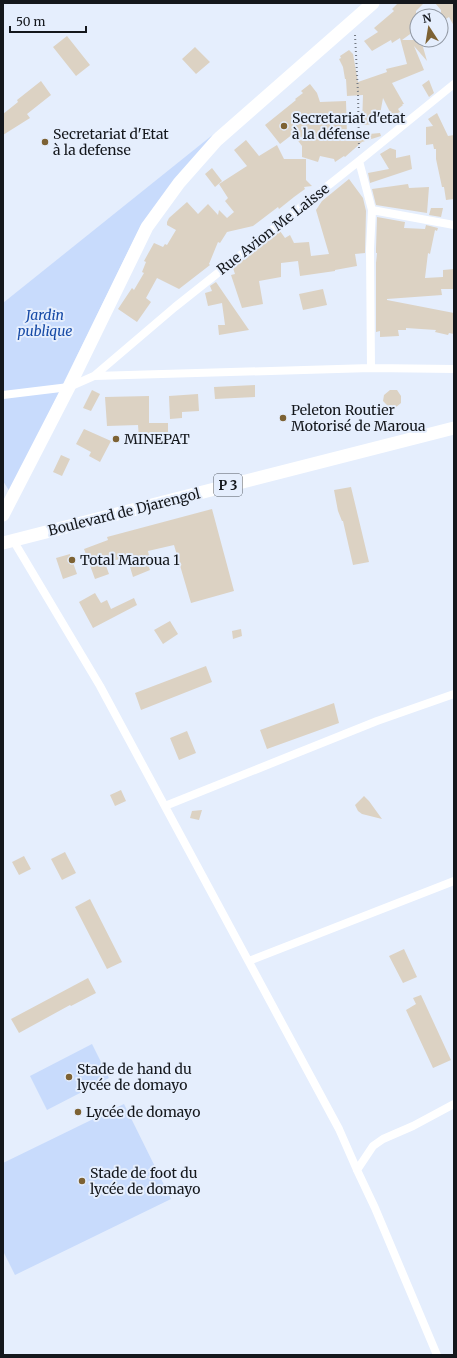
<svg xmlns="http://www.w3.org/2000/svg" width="457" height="1358" font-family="Merriweather,serif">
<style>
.green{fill:#c8dbfc}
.building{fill:#dcd2c3}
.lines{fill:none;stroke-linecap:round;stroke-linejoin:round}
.path{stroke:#747a83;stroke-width:2;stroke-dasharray:1 3;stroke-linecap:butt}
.street{stroke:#fff;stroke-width:8}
.primary{stroke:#fff;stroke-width:13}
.poi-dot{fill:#7d6234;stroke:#e5eefd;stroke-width:1.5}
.labels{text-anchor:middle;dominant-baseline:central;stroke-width:4;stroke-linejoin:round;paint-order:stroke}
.shield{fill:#e5eefd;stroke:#535860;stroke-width:1}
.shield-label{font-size:13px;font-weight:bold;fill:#14171c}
.poi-label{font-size:14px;fill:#14171c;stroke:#e5eefd;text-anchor:start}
.street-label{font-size:14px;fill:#14171c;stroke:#e5eefd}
.park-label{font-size:14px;font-style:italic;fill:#164aa6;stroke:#e5eefd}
</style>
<rect width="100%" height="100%" fill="#e5eefd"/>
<path class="green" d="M215,133l-74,92 -131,267 -7,-11v-178z
M92,1044l17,34 -62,32 -17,-34z
M124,1104l47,95 -156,76 -12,-24v-88z"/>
<path class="building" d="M398,3h26l-8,8 1,18 -15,11h19l6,21 -13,-15 10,24 -32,13 12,21h-2l1,1 -5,4 2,3 -8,4 -9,-18 -4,22h-2v4l-15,1 1,-30 -16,1 -1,-17h-1l-2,-12 -4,-8 2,-1 -1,-2 9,-6 4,4 5,28 29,-10 -1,-3 21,-5 -7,-26 -8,5 -1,-3 -19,11 -8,-10 14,-9 -4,-4 20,-17 -2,-2z
M435,3h19v23l-5,-9 -8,5v-12z
M67,36l23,29 -14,11 -23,-29z
M195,47l15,15 -14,12 -14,-15z
M429,80l5,13 -5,4 -7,-12z
M41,81l10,14 -24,19 3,4 -27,17v-21l15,-12 -1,-2z
M310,84l7,9 3,9 26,-1 1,35 33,-3 1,3 -19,6 -17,15 -1,-1 -9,6 -1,-3 -14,-3 -2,6 -16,-5v-11l-9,-12 -13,10 -15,-19 31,-25 -1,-1 8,-6 -2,-2z
M437,113l11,23 6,-1v64l-8,1 -2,-13h-2l-6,-28v-10h-2l-1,-5 -7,1v-18l7,-1 -5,-7z
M246,140l13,16 18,-11 7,14h22v21l6,6 -8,1 1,2 -11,8 -15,12 -1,-2 -25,19 -26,6 -7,11 -2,-1 -9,22 1,1 -31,24 -22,-11 -11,20 5,4 -14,20 -19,-13 14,-21 2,2 10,-17 -2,-1 4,-10 -2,-1 10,-18 9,4 2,-3 2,1 9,-15 -9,-5v-3l2,-4 18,-16 11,12 10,-10 10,11 1,-5 8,8 7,-6 -9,-11 3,-3 -9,-14 28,-18 -13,-16z
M390,148l6,2v8l14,-3 2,14 -42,14 -2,-10 21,-4 -9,-15z
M212,168l10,13 -7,6 -10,-13z
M349,179l14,19 3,13 -1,42 -10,1 2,12 -22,4v1l-35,5 -2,-15 -17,2v14l-22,4 4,23 -21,4 -11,-33 4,-1 -2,-6 47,-37 5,7 5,-3 4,8 15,-1 2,14 18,-2 -13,-44 6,-9z
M408,184l1,4 20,-1 -2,26 -51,-8 -4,-16z
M431,208h12l-2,9 -12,-2z
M377,217l28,5 -1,6 21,1 1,-4 12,3 -1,3 -2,-1 -5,24 -2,-1 -3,25 18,-1v-7l11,-1v20h-13l1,6 -55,4v1l67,13v21l-5,-1 -1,2 -13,-3 1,-2 -30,-2v2h-8l1,6 -19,1v-6l-4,1v-69l1,-10h-1v-4z
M216,282l13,19 20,29 -30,5 -1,-10h7l-3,-22 -14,3 -3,-13 7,-2 -2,-5z
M323,289l4,16 -24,5 -4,-16z
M255,385v12l-40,2 -1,-12z
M92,390l8,4 -9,17 -8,-3z
M390,390h7l4,6v7l-6,5 -7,-2 -5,-5 1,-6z
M198,394l1,17 -17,1v6l-12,1 -1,-23z
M149,396v27h19v11h-19l-2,4h-8l-1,-13 -31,1 -2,-29z
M84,429l27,12 -11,21 -11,-6 2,-4 -15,-8z
M61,455l9,4 -8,17 -9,-4z
M351,487l18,75 -16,3 -10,-44h-1l-4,-10 -4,-21z
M212,509l22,82 -43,12 -17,-58 -26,6 1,5 -4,1 5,13 -17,7 -6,-20 -22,6 4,11 -14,5 -11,-30 24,-9 -1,-3z
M70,554l7,20 -14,5 -7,-21z
M95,593l6,10 6,-3 4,9 23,-11 3,7 -44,23 -14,-26z
M170,621l8,13 -15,10 -9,-14z
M241,629l1,7 -9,3 -1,-8z
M206,666l6,16 -71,28 -6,-17z
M334,703l5,20 -72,26 -7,-19z
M187,731l9,22 -17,7 -9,-22z
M121,790l5,11 -11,5 -5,-11z
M364,796l5,5 13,18 -20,-5 -4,-3 -3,-6z
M202,810l-3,10 -9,-2 2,-7z
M65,852l11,21 -14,7 -11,-21z
M24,856l7,13 -12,6 -7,-13z
M90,899l32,63 -15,7 -32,-62z
M404,949l13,28 -14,6 -14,-27z
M88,978l8,15 -25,13 -1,-1 -51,28 -8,-14z
M421,995l30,65 -18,8 -27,-58 10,-6 -3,-6z"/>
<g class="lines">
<path class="path" d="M355,35l3,58 1,57"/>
<path class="street" d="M359,161l13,49 -2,39 1,119
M372,210l82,15
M94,376l81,-69 184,-146 95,-77
M3,395l66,-8 25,-11 277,-8 83,1
M13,540l87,146 239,443 18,41 18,38 62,147
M165,806l212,-85 77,-27
M249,961l205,-80
M357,1170l16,-24 10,-7 30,-13 41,-22"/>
<path class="primary" d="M3,515l66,-128 78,-160 32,-44 38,-43 156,-137
M3,543l451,-115"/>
</g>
<g class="poi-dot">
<circle cx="284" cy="126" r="4"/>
<circle cx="45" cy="142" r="4"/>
<circle cx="283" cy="418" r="4"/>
<circle cx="116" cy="439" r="4"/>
<circle cx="72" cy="560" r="4"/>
<circle cx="69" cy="1077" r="4"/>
<circle cx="78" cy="1112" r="4"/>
<circle cx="82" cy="1181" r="4"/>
</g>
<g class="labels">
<rect class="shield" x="214" y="474" width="28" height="22" rx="3"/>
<g class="shield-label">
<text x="228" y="485">P 3</text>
</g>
<g class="poi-label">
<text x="292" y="118">Secretariat d'etat<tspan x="292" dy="16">à la défense</tspan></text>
<text x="53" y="134">Secretariat d'Etat<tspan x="53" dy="16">à la defense</tspan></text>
<text x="291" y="410">Peleton Routier<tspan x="291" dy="16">Motorisé de Maroua</tspan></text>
<text x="124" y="439">MINEPAT</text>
<text x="80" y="560">Total Maroua 1</text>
<text x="77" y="1069">Stade de hand du<tspan x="77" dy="16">lycée de domayo</tspan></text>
<text x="86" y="1112">Lycée de domayo</text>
<text x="90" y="1173">Stade de foot du<tspan x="90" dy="16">lycée de domayo</tspan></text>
</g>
<g class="street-label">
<text transform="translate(273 229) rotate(-38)">Rue Avion Me Laisse</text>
<text transform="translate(124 512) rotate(-14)">Boulevard de Djarengol</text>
</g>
<g class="park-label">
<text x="45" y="315">Jardin<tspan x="45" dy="16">publique</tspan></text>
</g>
</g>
<rect width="457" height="1358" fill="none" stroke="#14171c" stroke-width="8"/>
<g transform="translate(429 28) rotate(348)"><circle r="19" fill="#e5eefd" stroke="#9198a3"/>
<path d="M0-3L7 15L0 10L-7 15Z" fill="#7d6234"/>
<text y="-6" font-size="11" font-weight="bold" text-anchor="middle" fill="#14171c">N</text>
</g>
<path d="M10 26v6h76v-6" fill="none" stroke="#14171c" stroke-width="2"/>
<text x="16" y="26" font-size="12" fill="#14171c" stroke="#e5eefd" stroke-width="3" paint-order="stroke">50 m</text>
</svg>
